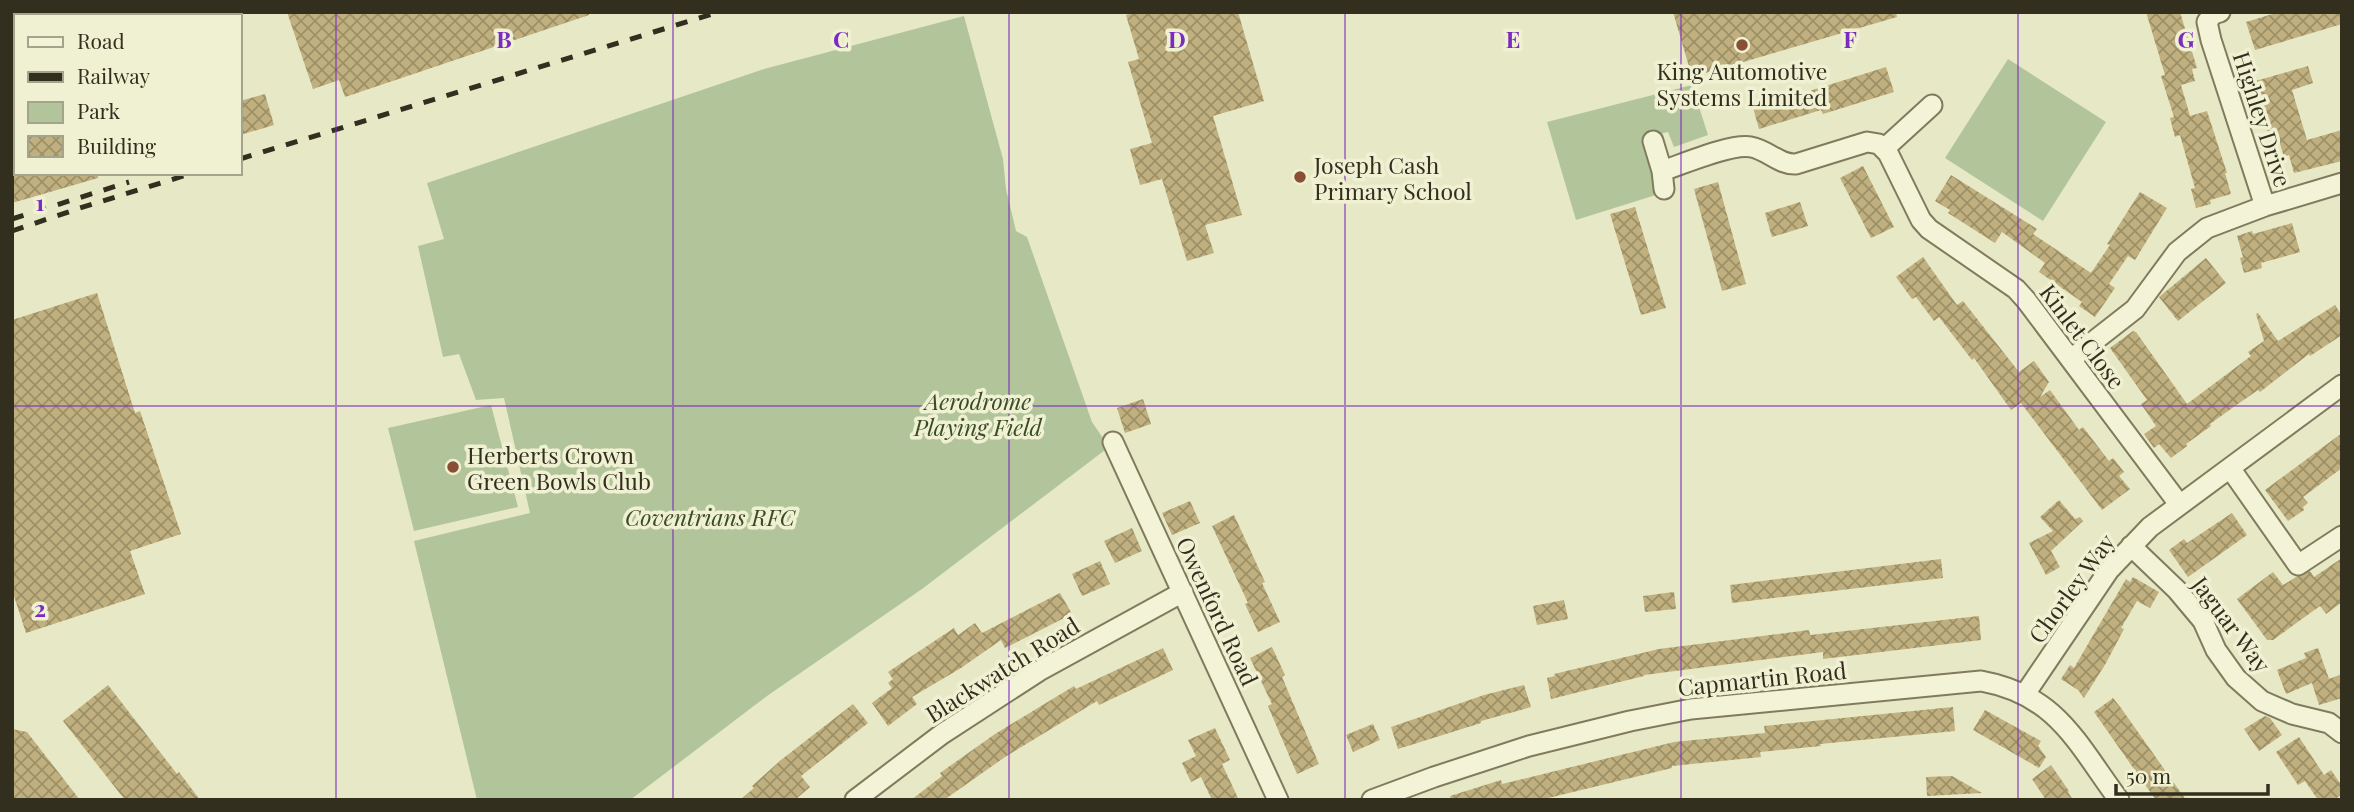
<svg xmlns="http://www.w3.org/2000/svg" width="2354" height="812" font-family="'Playfair Display',serif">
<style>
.green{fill:#b2c59a}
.building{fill:url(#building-cross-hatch)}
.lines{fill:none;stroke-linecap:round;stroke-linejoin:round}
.minor-casing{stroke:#807b5d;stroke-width:23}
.minor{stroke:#f3f4d7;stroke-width:19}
.rail{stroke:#322f1f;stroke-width:5;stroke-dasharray:12 12;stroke-linecap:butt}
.grid{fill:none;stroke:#7b2cbf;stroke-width:2;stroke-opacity:0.55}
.poi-dot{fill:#884f35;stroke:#f0f0d3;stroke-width:2.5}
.labels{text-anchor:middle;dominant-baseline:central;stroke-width:7;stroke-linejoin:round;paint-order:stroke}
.poi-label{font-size:23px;fill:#322f1f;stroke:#f0f0d3;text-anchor:start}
.street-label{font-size:23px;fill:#322f1f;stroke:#f0f0d3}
.park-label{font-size:23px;font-style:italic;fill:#384c28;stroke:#f0f0d3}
.grid-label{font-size:23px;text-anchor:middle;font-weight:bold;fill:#7b2cbf;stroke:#f0f0d3;stroke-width:7;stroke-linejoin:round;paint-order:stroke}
</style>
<defs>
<pattern id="building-cross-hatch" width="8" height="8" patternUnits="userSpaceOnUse" patternTransform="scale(1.75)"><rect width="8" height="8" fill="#c1b07f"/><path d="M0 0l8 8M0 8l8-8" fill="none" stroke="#9d9067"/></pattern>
</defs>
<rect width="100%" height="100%" fill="#e7e8c5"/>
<path class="green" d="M964,16l39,143 3,30 10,42 11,6 65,185 17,25 -187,142 -155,107 -137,104h-153l-63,-259 116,-28 -26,-115 -28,2 -17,-46 -16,3 -25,-111 26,-7 -17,-56 337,-114z
M2008,59l98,63 -63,99 -98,-63z
M1692,85l16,50 -34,12 -6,-15 -25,6 16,56 -83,26 -29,-98z
M491,405l27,102 -104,24 -26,-103z"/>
<path class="building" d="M287,12h302v3l-244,82 -6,-17 -26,9z
M1137,12h101l26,89 -51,15 29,99 -37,10 9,28 -27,8 -25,-82 -22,6 -10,-36 22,-6 -24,-81 11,-3 -13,-44z
M1673,12h223l1,5 -205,60z
M2146,12h34l17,56 -5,1 3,12 -14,4 9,31 17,-5 20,62h-2l6,21 -21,6 1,4 -15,4 -5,-19 4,-1 -15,-53 -5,2 -5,-19 4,-1 -13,-41 4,-1z
M2279,12h63v12l-87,26 -9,-28z
M2308,66l5,17 -21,7 15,50 35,-10v31l-48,12 -5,-18 -5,2 -6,-20 -8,3 -5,-15 -10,3 -12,-39 10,-3 -1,-4z
M1886,67l8,25 -71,22 -2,-4 -62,19 -7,-25 47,-15 1,5z
M265,94l9,31 -34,10v-34z
M1863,166l31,61 -23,11 -31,-60z
M12,173h86v5l-86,25z
M1951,175l86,54 -4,5 58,39 19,-28 -3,-1 33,-52 27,16 -32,52 -7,-4 -19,28 6,4 -20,29 -16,-11 3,-4 -43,-30 6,-9 -43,-31 -7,11 -47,-30 2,-3 -15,-9z
M1718,182l28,102 -24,7 -28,-102z
M1800,202l8,24 -36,11 -7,-24z
M1635,207l31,101 -25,7 -31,-101z
M2292,223l8,29 -39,11 1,5 -18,5 -4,-15 3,-1 -6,-21 15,-5 1,3z
M1923,257l34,48 6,-4 56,71 15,-11 15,21 -9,15 10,-7 29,40 4,-3 26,34 4,-3 11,14 -5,4 11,13 -28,21 -81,-107 -10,7 -37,-52 -2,2 -33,-43 -5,4 -18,-24 -4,2 -16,-22z
M2206,258l20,25 -48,38 -19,-24z
M97,293l38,120 5,-2 41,123 -51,17 15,43 -119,39 -14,-43v-270z
M2335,305l7,11v19l-32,21 -1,-2 -49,38 -2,-2 -23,16 -25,18 1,2 -25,18 1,2 -16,12 -12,-14 -5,4 -10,-14 12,-8 -15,-22 6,-4 -37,-52 23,-17 3,1 51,72 64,-48 -3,-4 16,-11 -8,-27 2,-1 20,28z
M1143,399l8,25 -26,9 -8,-25z
M2342,433v35l-39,29 5,6 -5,4 1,3 -16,11 -23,-31z
M2059,500l16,19 5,-2 3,4 -32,30 9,16 -14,8 -17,-32 24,-12 -13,-14z
M1190,501l10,22 -28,12 -10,-22z
M2232,513l15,22 -59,42 -19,-27 15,-11 3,4z
M1234,515l31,67 -3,1 18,39 -22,10 -13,-28 3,-1 -36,-77z
M1132,528l10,23 -27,12 -11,-22z
M2342,558v44l-16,12 -6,-8 -47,34h-6l-30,-41 36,-27 10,13 13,-8 14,-6 4,6z
M1941,559l2,19 -211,25 -2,-18z
M1100,561l10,23 -28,12 -10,-22z
M2133,577l26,15 -9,16 -13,-7 -16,27 3,1 -18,34 -22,35 -6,-8 -17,-11 9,-14 4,3 52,-89 4,3z
M1674,592l2,17 -31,3 -2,-16z
M1060,593l12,21 -67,34 -4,-8 -40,28 -49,29 5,7 -29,22 -16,-23 20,-15 -4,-5 5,-4 -5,-7 66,-44 4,7 17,-12 7,10z
M1564,600l4,19 -31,6 -4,-19z
M1979,616l2,24 -158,19v-7l-179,23v1l-93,23 -4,-21 8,-2 -1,-2 105,-25 150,-19 1,5z
M1272,647l13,28 -3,2 37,87 -22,10 -29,-68 4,-2 -22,-46z
M1163,648l10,22 -74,35 -2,-4 -92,56 -61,43h-33l31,-24 -2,-3 55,-39 51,-31 28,-17 2,3z
M2318,648l11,31 13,-5v24l-23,7 -7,-22 -26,11 -9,-24 29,-12 -2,-5z
M108,685l69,89 2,-2 21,28h-75l-62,-79z
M1524,685l7,22 -50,14v2l-83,26 -7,-22 93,-32z
M2113,698l8,10 65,92h-30l-22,-31 -40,-57z
M853,704l15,19 -67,53 9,11 -15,13h-55l14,-12 -2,-2 29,-26z
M1953,707l2,24 -135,13 1,2 -61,6 1,5 -89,9v2l-132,32h-89l-1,-4 51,-16 1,4 172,-42 91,-9 -1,-7z
M1985,710l56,31 -3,5 8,11 -7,11 -66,-38z
M2265,716l5,2 12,17 -23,16 -15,-22z
M1373,724l7,16 -27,12 -7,-17z
M1215,728l15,32 -8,4 17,36h-27l-11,-23 -10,5 -9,-19 14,-7 -8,-16z
M12,729l15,3 53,68h-68z
M2299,737l25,38 7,-5 11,16v8l-8,6h-16l-13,-19 -7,4 -22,-33z
M2051,765l18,26 -1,1 5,8h-27l-14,-21z
M1952,776l30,17 -55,3 -1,-19z"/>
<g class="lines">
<defs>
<path id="minor" d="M2220,12l-7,2 -6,8 4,18 54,166
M1653,141l9,30 2,18
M1885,148l47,-43
M1662,171c21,-7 70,-28 89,-24 17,3 28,18 45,17l71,-22 12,2 9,9 33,67 8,9 87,60 10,11 153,204
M2071,359l64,-50 42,-57 30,-24 58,-22 77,-23
M1113,442l165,358
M2230,468l68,97 44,-29
M2131,546l46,44 26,31 13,29 20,28 26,23 30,13 37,9 13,10
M2025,694l84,-124 41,-43 192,-142
M855,800l87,-66 97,-63 144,-79
M1372,800l62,-23 95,-31 101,-25 61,-12 290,-28c76,14 95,61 138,119"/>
</defs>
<use href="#minor" class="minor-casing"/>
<use href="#minor" class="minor"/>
<path class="rail" d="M240,159l479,-147
M12,219l117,-37
M12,231l68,-23 113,-35"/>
</g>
<path class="grid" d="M336,12v788M673,12v788M1009,12v788M1345,12v788M1681,12v788M2018,12v788M12,406h2330"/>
<g class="poi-dot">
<circle cx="1742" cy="45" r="7"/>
<circle cx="1300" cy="177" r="7"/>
<circle cx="453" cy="467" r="7"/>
</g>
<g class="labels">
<g class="poi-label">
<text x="1742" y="70" text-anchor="middle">King Automotive<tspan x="1742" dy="26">Systems Limited</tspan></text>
<text x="1314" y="164">Joseph Cash<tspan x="1314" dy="26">Primary School</tspan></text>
<text x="467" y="454">Herberts Crown<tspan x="467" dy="26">Green Bowls Club</tspan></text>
</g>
<g class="street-label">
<text transform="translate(2263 119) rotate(72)">Highley Drive</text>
<text transform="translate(2083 336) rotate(53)">Kinlet Close</text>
<text transform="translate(2071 588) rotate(-54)">Chorley Way</text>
<text transform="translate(1218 611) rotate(65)">Owenford Road</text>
<text transform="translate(2232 624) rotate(53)">Jaguar Way</text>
<text transform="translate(1002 669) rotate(-32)">Blackwatch Road</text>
<text transform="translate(1762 678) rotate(-6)">Capmartin Road</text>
</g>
<g class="park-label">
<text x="978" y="400">Aerodrome<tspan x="978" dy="26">Playing Field</tspan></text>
<text x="710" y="516">Coventrians RFC</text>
</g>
</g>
<g class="grid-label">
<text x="504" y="48">B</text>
<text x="841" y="48">C</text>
<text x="1177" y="48">D</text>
<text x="1513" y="48">E</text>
<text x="1850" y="48">F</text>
<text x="2186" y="48">G</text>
<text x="40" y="211">1</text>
<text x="40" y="617">2</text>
</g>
<rect width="2354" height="812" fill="none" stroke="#322f1f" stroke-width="28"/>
<rect x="14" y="14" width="228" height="161" fill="#f0f0d3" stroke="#a4a38b" stroke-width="2"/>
<rect x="28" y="37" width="35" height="10" fill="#f3f4d7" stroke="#a4a38b" stroke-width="2"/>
<text x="77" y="49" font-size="21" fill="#322f1f">Road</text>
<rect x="28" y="72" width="35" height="10" fill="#322f1f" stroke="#a4a38b" stroke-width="2"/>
<text x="77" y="84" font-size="21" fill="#322f1f">Railway</text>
<rect x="28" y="102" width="35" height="21" fill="#b2c59a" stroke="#a4a38b" stroke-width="2"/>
<text x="77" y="119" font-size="21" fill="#322f1f">Park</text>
<rect x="28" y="136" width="35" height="21" fill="url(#building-cross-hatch)" stroke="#a4a38b" stroke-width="2"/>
<text x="77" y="154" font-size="21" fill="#322f1f">Building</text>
<path d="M2116 784v10h152v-10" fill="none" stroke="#322f1f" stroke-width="3.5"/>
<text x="2126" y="784" font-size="21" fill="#322f1f" stroke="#f0f0d3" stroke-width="5" paint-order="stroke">50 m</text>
</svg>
